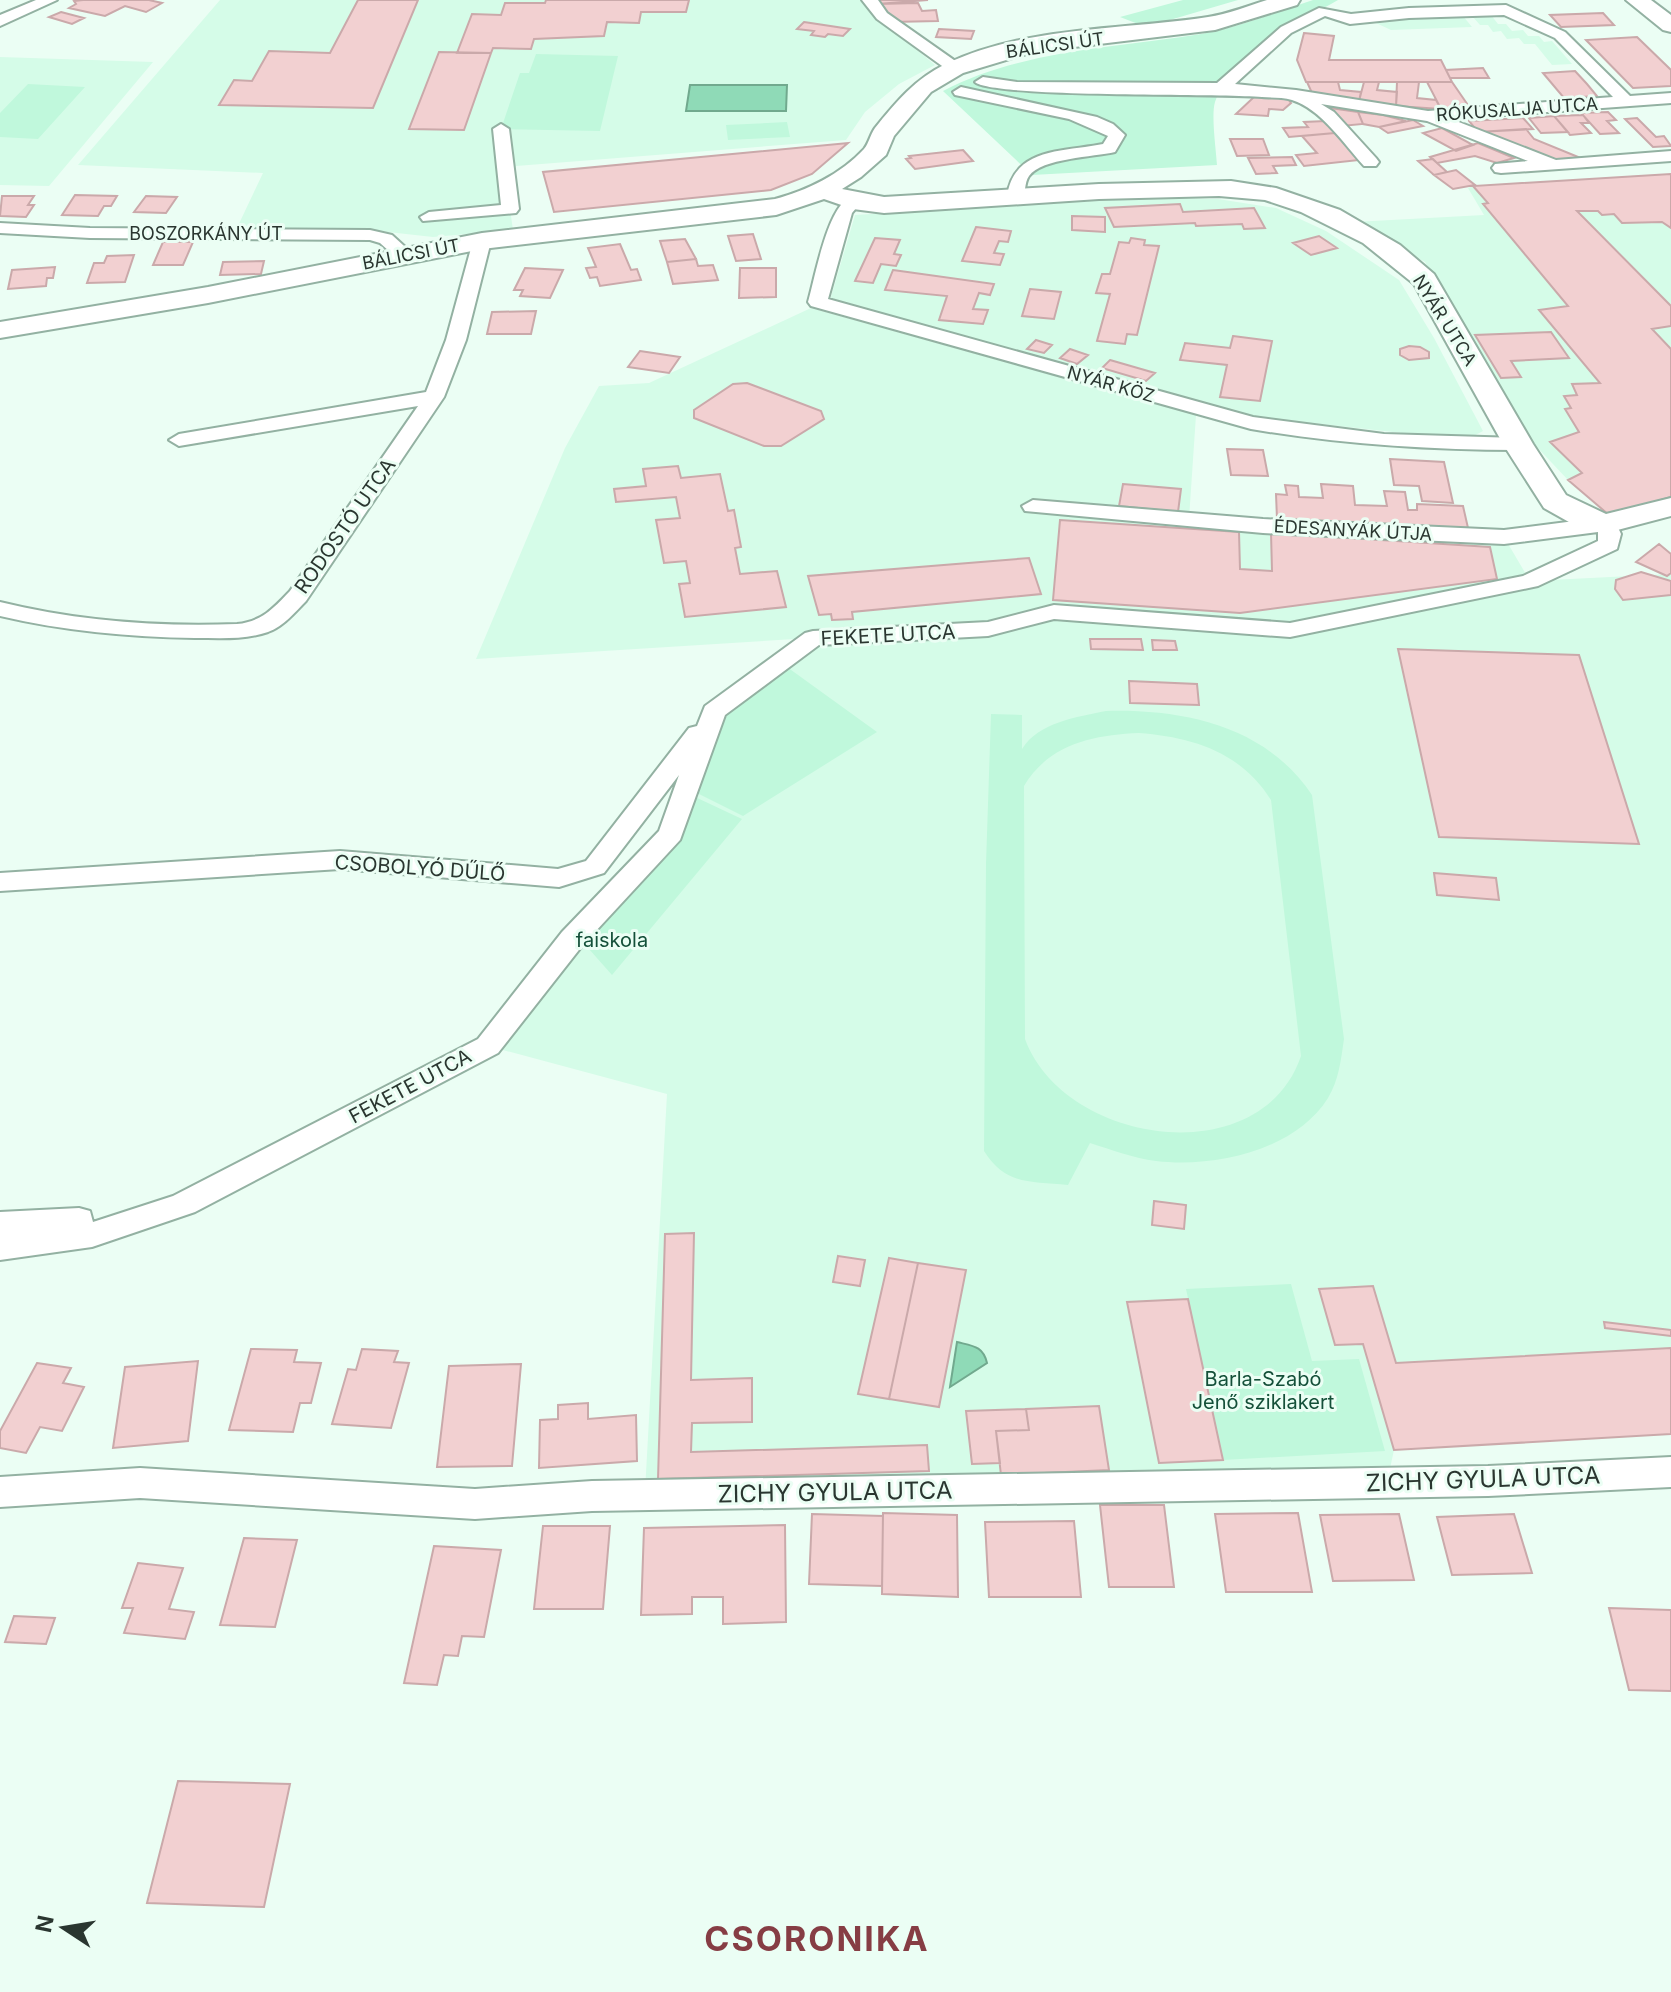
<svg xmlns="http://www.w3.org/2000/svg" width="1671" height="1992" font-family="Inter,sans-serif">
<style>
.built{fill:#d5fce8}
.green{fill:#c0f8dc;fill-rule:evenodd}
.water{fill:#8fdab7;stroke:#71a98e;stroke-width:2}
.building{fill:#f2d0d1;stroke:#caa9aa;stroke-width:2}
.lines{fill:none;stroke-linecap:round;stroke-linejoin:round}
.street-casing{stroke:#93b1a2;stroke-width:4}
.secondary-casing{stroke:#93b1a2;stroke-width:4}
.street{fill:#fff;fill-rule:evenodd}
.secondary{fill:#fff;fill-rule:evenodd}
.labels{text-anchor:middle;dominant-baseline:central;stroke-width:6;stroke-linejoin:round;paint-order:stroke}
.far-street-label{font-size:18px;fill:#2a3630;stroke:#ebfef4}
.street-label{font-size:20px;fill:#2a3630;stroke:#ebfef4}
.park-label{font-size:20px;fill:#145039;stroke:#ebfef4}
.near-street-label{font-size:24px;fill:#2a3630;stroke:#ebfef4}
.near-district-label{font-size:34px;font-weight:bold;letter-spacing:2px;fill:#863d44;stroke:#ebfef4}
</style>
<rect width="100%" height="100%" fill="#ebfef4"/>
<path class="built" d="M220,0h644l3,8 68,57 -36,19 -34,28 -19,28 -330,26 -6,43 3,21 -80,7 -54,-6 -143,-1 27,-57 -185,-8z
M1491,15l7,9h8l6,7 11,-1 5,6h11l5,6 8,-1 20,23 -20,1 -17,-21h-11l-5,-6 -12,1 -6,-8 -8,1 -5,-7h-8l-8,-9z
M1463,16l9,11 -81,3 -15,-7 4,-3z
M0,57l153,5 -104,124 -49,-1z
M1671,174v323l-62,18 -41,-35 -46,-49 -97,-169 -71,-40 130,-7 -16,-27 5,-2z
M1139,197l79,2 58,9 50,23 73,49 35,58 49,93 -17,9 -209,-23 -427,-117 25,-85z
M811,308l385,107 -7,104 315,18 26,44 141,-7v860l-277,16 -5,23 -744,18 22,-397 -179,-48 183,-212 43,-123 97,-73 -335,21 89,-211 34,-62 50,-3z"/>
<path class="green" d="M1183,0h55l-92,27 -26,-10z
M1313,0h25c-39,22 -107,58 -123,102 -4,13 1,47 2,63l-185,10 -89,-84c78,-41 172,-43 258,-57 38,-7 75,-22 112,-34z
M536,54l82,2 -18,75 -99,-2 19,-56h9z
M28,84l57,3 -47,52 -38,-2v-24z
M787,122l3,15 -62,3 -2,-15z
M787,667l90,65 -134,84 -48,-24 29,-81z
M1106,711c78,-2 160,15 206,84l32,244c-3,20 -5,41 -16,59 -33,53 -115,70 -172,63 -23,-3 -44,-11 -66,-18l-22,42c-37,-4 -62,1 -84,-34l2,-287 5,-150 31,1v34c17,-27 55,-32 84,-38zM1139,733c53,4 102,19 132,67l30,256c-40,118 -237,89 -276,-17l-1,-253c25,-42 69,-51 115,-53z
M693,796l49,23 -130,156 -31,-35z
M1291,1284l21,77 47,-2 26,92 -162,9 -37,-171z"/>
<path class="water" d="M690,85h97l-1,26h-100z
M957,1342c16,4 26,4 30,21l-37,24z"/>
<path class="building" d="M83,0h66l13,3 -16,9 -21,-6 -20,10 -36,-8 7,-4 -2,-3z
M358,0h60l-45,108 -154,-3 15,-25 18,1 17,-30 61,2z
M546,0h143l-3,12h-45l-2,11 -32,-1 -3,14 -70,3 -3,10 -38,-1 -2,5h-34l15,-39 29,1 4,-12h40z
M875,0h53l-51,4z
M918,3l4,8 14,-1 2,11 -47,1 -14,-18z
M61,12l23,6 -12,6 -23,-7z
M1603,13l11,12 -53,2 -11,-12z
M804,22l46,7 -7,7 -15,-2 -3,3 -14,-2 3,-4 -17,-2z
M939,29l35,2 -3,8 -35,-2z
M1304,33l30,3 -5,24h112l11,22h-146l-9,-22z
M1637,37l34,33v16l-38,2 -47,-48z
M439,52l52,1 -27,77 -55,-1z
M1483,68l6,10h-39l-4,-8z
M1575,71l12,13 10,12 -33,2 -21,-25z
M1307,82h31l2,8 21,2 -2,9 -47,-8z
M1364,82h15l-2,8 20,2 -1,14 -37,-5z
M1397,82h22l-2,16 19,2 5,9 -45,-3z
M1427,82h25l18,26 -29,1z
M1255,96l33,3 3,4 -8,7 -14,-1 -1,7 -32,-2z
M1323,107l35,5 5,12 -22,2z
M1358,112l25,3 23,6 -27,6 -16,-3z
M1608,112l8,8 -9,1 12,12 -19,1 -19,-21z
M1583,115l6,8h-8l10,10 -21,2 -16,-19z
M1554,116l14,16 -27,1 -12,-15z
M1523,118l10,11 -55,3 -9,-11z
M1637,118l19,19 8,-1 7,10 -18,1 -28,-28z
M1413,120l10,6 -35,7 -9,-6z
M1326,121l9,12 -46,4 -6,-9 25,-1 -4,-5z
M1442,128l31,17 -17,6 -33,-18z
M1526,129l8,10 49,20 -28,2 -77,-29z
M1335,133l24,27 -55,6 -8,-11 21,-2 -15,-17z
M1230,139h33l6,16 -32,1z
M848,143l-36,31 -41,16 -217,22 -11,-40z
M1478,143l36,15 -17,5 -22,-7 -38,7 -7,-6z
M963,150l10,11 -58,8 -9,-10 5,-1 -2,-2z
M1292,157l4,8 -23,1 4,7 -21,1 -8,-16z
M1433,159l4,4 10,9 -13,3 -16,-14z
M1456,170l19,15 -22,4 -19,-14z
M1671,174v54l-9,-6 -40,1 -8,-9 -12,1 -4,-4h-21l94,95v20l-19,3 19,20v148l-62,18 -41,-35 14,-7 -32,-31 29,-10 -14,-23 6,-1 -7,-12 13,-1 -5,-11 28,-1 -61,-73 29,-4 -85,-102 5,-1 -15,-17z
M75,195l42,1 -6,10h-7l-6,10 -36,-1z
M2,196h32l-6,9h6l-8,12 -26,-1z
M146,196l31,1 -11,16 -32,-1z
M1180,204l3,8 71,-4 11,20 -21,1 -2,-5 -46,2 -1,-3 -81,4 -9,-19z
M1072,216l33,1v15l-33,-2z
M976,227l35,4 -3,11 -9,-1 -5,12 10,1 -4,11 -38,-4z
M753,234l8,25 -25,2 -8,-25z
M1319,236l18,12 -26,7 -18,-12z
M875,238l25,2 -6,14 7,1 -5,11 -15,-2 -8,19 -18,-2z
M1131,238l14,2 -1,5 15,1 -22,89 -10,-1 -2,10 -28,-3 13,-47 -14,-1 6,-19h8l9,-32 10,1z
M685,239l11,20 -29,3 -7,-21z
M163,242h30l-10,23h-30z
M620,244l11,26 6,-1 4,11 -41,6 -3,-9 -7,1 -4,-10 10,-1 -8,-19z
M134,255l-9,27 -38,1 7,-20h10l3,-7z
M696,259l2,7 15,-1 5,15 -45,4 -6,-22z
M264,261l-3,13 -41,1 3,-13z
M55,267l-2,11h-6l-1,8 -38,3 4,-19z
M525,268l38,2 -13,28 -30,-2 3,-6h-9z
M740,268h36v29l-37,1z
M893,270l101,14 -4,11 -11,-2 -6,16 15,1 -5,14 -44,-4 8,-24 -62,-6z
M1030,289l31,3 -7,27 -32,-3z
M536,311l-5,23h-44l5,-22z
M1551,332l18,26 -58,3 10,16 -20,1 -26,-43z
M1233,336l39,5 -12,60 -40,-4 7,-32 -47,-5 5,-17 45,5z
M1036,340l16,5 -8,8 -17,-4z
M1409,346l11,1 9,5v6l-20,2 -9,-5v-6z
M1070,349l18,6 -11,9 -17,-6z
M640,351l40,6 -11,16 -41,-6z
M1110,360l45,13 -9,8 -44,-13z
M747,383l74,28 3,8 -43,27h-17l-70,-28v-8l39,-26z
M1227,449l36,1 5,26 -37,-1z
M1390,459l54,3 9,41 -31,-2 -3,-15 -25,-1z
M678,466l3,12 39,-4 8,37 6,-1 7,37 -6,1 5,26 37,-3 9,36 -101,10 -6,-33 11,-1 -4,-22 -22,2 -8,-43 24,-2 -4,-21 -60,5 -2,-13 32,-3 -3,-17z
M1123,484l58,5 -3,23 -59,-6z
M1321,484l32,2 2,19 32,1 -3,-15 21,1 3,18h9v-6l46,2 5,22 -191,-9 -1,-25 11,1 -2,-10 13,1 1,11 24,1z
M1060,520l179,12 1,37 32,2 -1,-38 219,14 7,32 -257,34 -187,-13z
M1659,544l12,10v19l-4,3 -31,-14z
M1029,558l12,36 -189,18 1,7 -21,1 -1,-6 -12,1 -11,-39z
M1641,572l30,9v14l-48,5 -8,-11 1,-9z
M1090,639h51l2,11 -52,-1z
M1152,640l23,1 2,9h-24z
M1398,649l181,6 60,189 -200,-7z
M1129,681l68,3 2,21 -69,-2z
M1434,873l62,5 3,22 -62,-5z
M1154,1201l32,4 -2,24 -32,-4z
M694,1233l-3,147 61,-2v44l-60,1 -1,29 236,-7 2,26 -271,8 7,-245z
M838,1256l27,4 -5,26 -27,-4z
M889,1258l29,5 -29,136 -31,-5z
M918,1263l48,7 -27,137 -50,-8z
M1373,1286l23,77 275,-15v86l-277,16 -31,-106 -28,1 -16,-56z
M1188,1299l35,161 -64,3 -32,-161z
M1604,1322l67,8v6l-66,-8z
M251,1349l46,1 -3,12 27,1 -10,40h-11l-7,29 -64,-2z
M362,1349l36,2 -4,11 15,1 -18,65 -59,-4 16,-55 8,1z
M198,1361l-10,80 -75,7 12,-81z
M37,1363l34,5 -8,15 21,4 -22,44 -22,-4 -14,26 -26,-5v-17z
M521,1364l-9,102 -75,1 12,-101z
M588,1403v16l48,-4 1,46 -98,7 1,-48 18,-1v-14z
M1099,1406l10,64 -108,5 -5,-44 33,-1 -3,-21z
M1026,1409l3,21 -33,1 4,32 -28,1 -6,-53z
M1100,1505h64l10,82h-65z
M883,1513l74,2 1,82 -76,-3z
M1298,1513l14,79h-86l-11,-78z
M812,1514l71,2 -1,70 -73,-2z
M1399,1514l15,66 -81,1 -13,-66z
M1514,1514l18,59 -80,2 -15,-58z
M1074,1521l7,76h-92l-4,-75z
M785,1525l1,97 -63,2v-27h-31v17l-51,1 3,-87z
M543,1526h67l-7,83h-69z
M244,1538l53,2 -22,87 -55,-2z
M434,1546l67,4 -17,87 -22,-1 -4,20 -14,-1 -7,30 -33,-2z
M138,1563l45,5 -14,41 25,3 -9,27 -61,-6 9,-25h-11z
M1609,1608l62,2v81l-42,-1z
M14,1616l41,2 -9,26 -41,-2z
M178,1781l112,3 -26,123 -117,-4z"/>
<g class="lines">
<defs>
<path id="street" d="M36,0h21l-57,26v-11z
M862,0h16l9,13 74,52v6h-12l-72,-52z
M1506,5l59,27 65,64 41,-3v10l-220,16 105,41 115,-9v10l-170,12 -6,-1 -3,-4 3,-4 33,-3 -101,-40 -106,-17 13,8 42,46 3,4 -3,4h-12c-20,-22 -43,-57 -72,-66 -9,-3 -21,-2 -30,-3 -43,-4 -270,1 -287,-15l8,-5 34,5 200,1 64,-56 38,-19 32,6 58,-6zM1504,15l51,23 58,59 -185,14 -132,-21 -61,-6 56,-51 34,-17 25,8 59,-6z
M961,87l136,30 16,7 12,11 -10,17c-21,5 -73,6 -86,24 -5,7 -3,17 -7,25h-12l-3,-4c6,-50 57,-45 96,-53l5,-8 -39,-17 -114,-24 -2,-3z
M501,124l8,5 10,80 -3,4 -93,8 -3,-4 9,-5 72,-7 -8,-76z
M853,196l9,5 -10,12 -24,86 425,118 131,17 134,4 10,6 -10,6c-90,0 -178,-6 -267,-21l-440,-123 -3,-4c7,-24 20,-100 45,-106z
M0,223l90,5 280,2 22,5 22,20 -2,4h-14l-18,-16 -10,-3 -280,-2 -90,-5z
M482,236l9,5 -25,99 -22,57 -138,204c-11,11 -22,25 -38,31 -23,8 -48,6 -73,6 -66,-1 -131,-7 -195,-22v-14c77,19 158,25 237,22 24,-2 37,-16 53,-33l128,-185 -239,40 -10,-6 10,-6 247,-42 20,-52 27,-99z
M1033,500l230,19 241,11 102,-13 8,2 7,15 -4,15 -79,37 -248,51 -236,-18 -66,17 -169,9 -94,70 -45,125 -98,106 -84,107 -303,159 -103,35 -92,13v-48l79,-4 11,3 3,11 80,-26 305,-157 84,-107 97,-101 20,-56 -75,98 -45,14 -219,-18 -340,22v-18l340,-22 218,18 28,-8 103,-133 8,-2 8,-20 100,-73 8,-2 175,-9 66,-17 236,18 233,-47 75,-35v-9l-94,12 -241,-11 -238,-22 -3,-5z
M1671,1457v30l-183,9 -896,15 -117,8 -335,-21 -140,9v-30l140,-9 335,21 117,-8 896,-15z"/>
<path id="secondary" d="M1267,0h33l-3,5 -82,25 -182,22 -70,21 -32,19 -37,44 -8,19 -25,22 -19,12 42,8 215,-13 132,-3 45,7 64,22 60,35 34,29 99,170 33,51 40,19 65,-16v18l-65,17 -30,-7 -32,-18 -41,-64 -89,-160 -51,-41 -62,-31 -36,-12 -46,-4 -120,3 -215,14 -31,-4 -29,-10 -48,16 -294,34 -274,54 -208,35v-16l208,-35 274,-54 293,-34c31,-8 66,-25 89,-50 5,-6 6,-14 11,-21 21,-26 41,-50 71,-64 80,-38 177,-34 262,-47 20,-3 40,-11 59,-17z
M1626,0h25l20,15v17l-8,-2z"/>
</defs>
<use href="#street" class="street-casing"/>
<use href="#secondary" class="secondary-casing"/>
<use href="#street" class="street"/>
<use href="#secondary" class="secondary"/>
</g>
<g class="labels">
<g class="far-street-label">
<text transform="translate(1055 45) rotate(-8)">BÁLICSI ÚT</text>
<text transform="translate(1517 109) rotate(-4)">RÓKUSALJA UTCA</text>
<text x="206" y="233">BOSZORKÁNY ÚT</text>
<text transform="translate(411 254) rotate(-11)">BÁLICSI ÚT</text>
<text transform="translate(1445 320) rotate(58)">NYÁR UTCA</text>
<text transform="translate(1111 384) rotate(16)">NYÁR KÖZ</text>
<text transform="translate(1353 530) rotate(3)">ÉDESANYÁK ÚTJA</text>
</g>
<g class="street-label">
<text transform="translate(345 526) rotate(-55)">RODOSTÓ UTCA</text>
<text transform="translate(888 635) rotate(-3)">FEKETE UTCA</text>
<text transform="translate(420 868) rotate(4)">CSOBOLYÓ DŰLŐ</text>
<text transform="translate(410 1086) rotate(-28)">FEKETE UTCA</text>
</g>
<g class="park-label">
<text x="612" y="940">faiskola</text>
<text x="1263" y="1379">Barla-Szabó<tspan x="1263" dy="23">Jenő sziklakert</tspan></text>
</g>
<g class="near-street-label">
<text transform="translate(1483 1479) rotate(-2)">ZICHY GYULA UTCA</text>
<text transform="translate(835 1492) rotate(-1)">ZICHY GYULA UTCA</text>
</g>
<g class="near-district-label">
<text x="817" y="1938">CSORONIKA</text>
</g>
</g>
<g transform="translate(64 1928) rotate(282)" stroke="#ebfef4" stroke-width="6" paint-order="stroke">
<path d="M0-6L14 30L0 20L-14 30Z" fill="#2a3630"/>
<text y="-12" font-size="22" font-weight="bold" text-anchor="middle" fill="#2a3630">N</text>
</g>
</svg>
